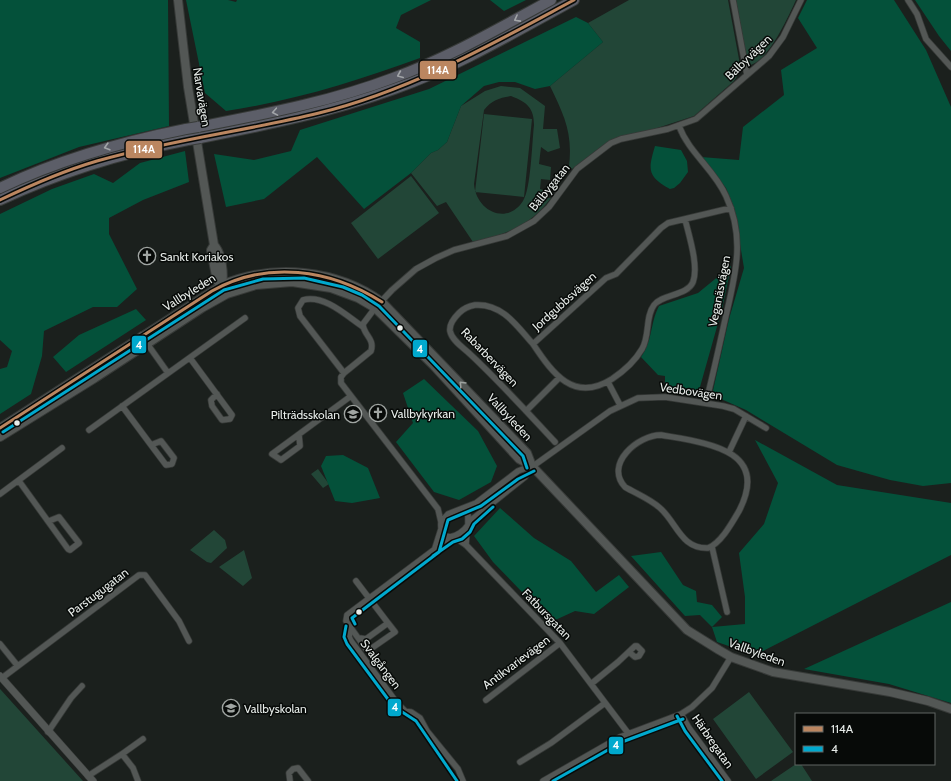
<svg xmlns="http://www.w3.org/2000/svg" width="951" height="781" font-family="Cabin,sans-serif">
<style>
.green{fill:#224637;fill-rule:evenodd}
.forest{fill:#04513a}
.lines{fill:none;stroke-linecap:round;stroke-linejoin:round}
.minor-casing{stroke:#373a38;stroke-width:7}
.tertiary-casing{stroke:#373a38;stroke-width:8}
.secondary-casing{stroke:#373a38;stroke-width:10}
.motorway-casing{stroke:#373a38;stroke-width:12}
.minor{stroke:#535755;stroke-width:5.5}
.tertiary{stroke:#535755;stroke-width:7}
.secondary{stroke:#535755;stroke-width:8}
.motorway{stroke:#5c5e68;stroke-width:10}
.motorway-bridge-casing{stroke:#373a38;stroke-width:12;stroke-linecap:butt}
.motorway-bridge{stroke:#5c5e68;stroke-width:10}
.bus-1-casing{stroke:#070a08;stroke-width:6}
.bus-2-casing{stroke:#070a08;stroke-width:6}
.bus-1{stroke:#bb8660;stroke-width:3}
.bus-2{stroke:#00a9ce;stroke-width:3}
.oneway{stroke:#a2a5a8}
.oneway2{stroke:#9da29f}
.bus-dot{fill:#e7ece9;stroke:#070a08;stroke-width:1.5}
.labels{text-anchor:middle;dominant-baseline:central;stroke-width:3;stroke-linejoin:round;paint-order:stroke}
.street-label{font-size:12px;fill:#e7ece9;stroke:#070a08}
.poi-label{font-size:12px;fill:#e7ece9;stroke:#070a08;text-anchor:start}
.line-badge{stroke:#070a08;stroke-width:1.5}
.badge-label{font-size:11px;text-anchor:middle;font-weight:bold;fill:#fff}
</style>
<rect width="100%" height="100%" fill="#1b201d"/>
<path class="green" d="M629,0h99l13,70 -7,11 -40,35 -92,30 -30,23 -3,-3c4,-33 -5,-51 -19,-80l53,-44 -15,-19z
M736,0h60c-7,15 -29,65 -48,65z
M501,86l19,2 25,18 -2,23h14l3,19 -12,4 -7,-5 -2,17 12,3 -1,13 -9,-1 -1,10 3,1v7l8,1c-22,29 -43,35 -78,44l-27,-40 -9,4 -26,-33 20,-20 7,-3 9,-8 14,-36 24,-15zM511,96c16,6 23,12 23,29 -2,17 -3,64 -11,76 -16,25 -47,10 -49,-17l10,-74c8,-10 15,-12 27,-14z
M484,114l48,5 -8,78 -49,-5z
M411,176l28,37 -61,46 -27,-36z
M318,469l11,15 -6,4 -12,-14z
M214,530l11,10 2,8 -16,15 -4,-1 -17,-12z
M244,550l8,28 -9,8 -24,-19z
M0,689l1,1 82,91h-83z
M749,692l44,60 -37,27 -43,-60z
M796,764h5l11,17h-41z"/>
<path class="forest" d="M0,0h168l1,126 -90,21 -79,31z
M186,0h42l8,2 1,-2h194l-30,15 -5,13 24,14v16c-63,23 -127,43 -194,53l-21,-18z
M490,0h36l-22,11z
M807,0h87l32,50 25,57v376l-28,3 -33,-6 -53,-15 -91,-55 -34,-15 17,-76 15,-51 -10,-60 -8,-20 -25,-31 38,3 4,-33 41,-32 -3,-25 36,-22 -19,-30z
M915,0h36v51l-12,-15z
M576,17l12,6 15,19 -53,44 -15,3 -20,-7h-16l-15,4 -23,20 -14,36 -9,8 -7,3 -20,20 -47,36 -47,-52 -53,42 -38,8 -12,-53 40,6 37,-9 9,-21 129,-41z
M655,146l26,4 6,11 1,11 -8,11 -6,5 -4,1c-23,-13 -22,-19 -15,-43z
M185,151l4,31 -46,18 -34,18v16l28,55 -20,18h-24l-49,24 -2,25 -11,38 -31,20v-45l7,-2 5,-16 -12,-11v-126l52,-25 42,-15 19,9 27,-20z
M731,266l-9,43 -24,85 -33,-3v-15l-7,-1 -17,-18c12,-17 9,-34 18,-51l39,-13z
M136,309l10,11 -80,52 -13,-15 26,-22z
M424,379l54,52 19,35 -6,16 -32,18 -25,-8 -38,-50 17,-19 -10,-30z
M755,440l82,45 114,18v52l-196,100 -38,-13 -5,-15 33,-3v-27l-6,-44 25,-29 14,-41z
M343,455l25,13 12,30 -28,5 -17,-2 -14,-35 5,-10z
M500,508l34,30 37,23 25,31 23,-17 10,12 -35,27 -19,-3 -24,11 -58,-60 -19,-26z
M661,552l22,33 13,6 1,11 15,3 10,12 -10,10 -12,-12 -15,1 -54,-60z
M951,602v101l-62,-19 -85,-15z"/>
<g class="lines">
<defs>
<path id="minor" d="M733,0l14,75
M908,0l9,14 9,25 25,28
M679,126c10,27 35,43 47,70 20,43 9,80 -1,124 -6,27 -12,55 -19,82
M685,219c4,17 14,47 8,63 -6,14 -31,12 -39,23 -9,12 -4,31 -12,44 -7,12 -18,22 -30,30 -38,24 -59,-5 -79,-35l73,-66 10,-4 45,-46 7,-5 63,-15
M141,335l27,38
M533,344c-16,-18 -31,-41 -58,-39 -6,1 -12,4 -16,8 -5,5 -10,11 -9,18 2,10 14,17 20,23 30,28 57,58 85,88
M190,358l42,57 -2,4 -8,1 -10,-14 -1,-6 6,-6
M344,373l-44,-57 -2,-8 5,-8c21,-6 44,16 60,27
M608,382l12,23
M122,406l29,39 10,-4 13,17 -2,6 -6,1 -15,-20
M526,411l33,-33
M89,430l156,-112
M299,435l1,11 -19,14 -9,-6 79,-58
M661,435c45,8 110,14 78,76 -7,12 -18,32 -31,37 -27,1 -31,-25 -48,-40 -10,-9 -23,-14 -35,-21 -21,-23 13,-52 36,-52z
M729,452l17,-36
M19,481l49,68 2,1 9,-7 -20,-26 -10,4
M0,494l62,-46
M461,510l7,5v10c-8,12 -29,20 -27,-3l7,-8 28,-11 42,-32 18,-7 74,-53 28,-13 27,-1 58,9 11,3 32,19
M470,521l55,-44 7,-10
M441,522l-3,-13 -97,-126v-6l3,-4 27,-22c4,-13 -8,-16 -8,-27l12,-16 17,-18 24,-21 20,-11 18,-8 53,-14 27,-15 15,-14 28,-38 34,-26 10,-4 47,-10 28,-10 73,-63 14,-19 18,-37
M454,537l12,8 94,98 68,90
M466,545l1,-16
M712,547l15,65
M435,548l6,-19
M356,581l32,42 -22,16 -7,-1
M388,623l7,9 -23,16 -6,1 -20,-28 1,-6 104,-78
M351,627l-2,10 2,4 46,62 8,8
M0,644l17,21
M2,678l137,-103h6l34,46 10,20
M591,684l27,-22 17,-16h2l5,5 -3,5 -4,1 -6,-5
M486,700l74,-57
M399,711l12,1 9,6 7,13 31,38 5,12
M681,714l8,14 39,53
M48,732l23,-34 11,-12
M122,754l21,-15
M520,762l31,-19 54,-40
M88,776l34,-22 11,14 5,13
M290,781l-1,-8 4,-4 5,-1 10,13
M543,781l77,-44 61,-23 11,-7 20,-19 19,-31"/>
<path id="tertiary" d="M0,676l93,105"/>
<path id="secondary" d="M178,0l10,87 26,158c8,8 10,29 8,40
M214,245l-3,5 6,31 5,4 2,4
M0,428l222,-143c51,-22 115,-16 160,17l145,151 5,13
M0,437l95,-59 107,-70 25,-14 29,-9 36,-3 39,6 27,10 17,10 59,58 85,93 13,7 155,164 32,20 12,7 42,15 117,20 38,9 23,8"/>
<path id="motorway" d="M198,127c66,-13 132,-25 195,-49 55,-20 106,-50 158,-78
M200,138c66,-13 131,-26 194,-49 63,-22 121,-57 180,-89
M0,188c60,-29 121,-46 186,-59
M0,200c62,-29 121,-47 188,-60"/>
</defs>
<use href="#minor" class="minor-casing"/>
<use href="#tertiary" class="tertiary-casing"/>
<use href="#secondary" class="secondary-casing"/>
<use href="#motorway" class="motorway-casing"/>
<use href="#minor" class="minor"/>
<use href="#tertiary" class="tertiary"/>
<use href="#secondary" class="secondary"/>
<use href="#motorway" class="motorway"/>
<defs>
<path id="motorway-bridge" d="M186,129l12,-2
M188,140l12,-2"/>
</defs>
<use href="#motorway-bridge" class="motorway-bridge-casing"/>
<use href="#motorway-bridge" class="motorway-bridge"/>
<defs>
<path id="bus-1" d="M0,200c31,-15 63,-29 97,-39 73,-21 149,-30 222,-48 91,-22 173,-69 255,-113
M0,428l212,-137c55,-31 118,-22 170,11"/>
<path id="bus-2" d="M3,432l221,-142 39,-11 41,-1 39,9 19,8 17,11 144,150 4,12
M433,556l20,-14 9,-3 8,-7 4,-8 19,-17
M355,624l-3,-6 87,-66 9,-32 33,-14 37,-27 16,-8
M346,626l-2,11 3,7 46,62 23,15 41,60
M677,716l8,15 37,50
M553,781l69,-39 61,-23"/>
</defs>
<use href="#bus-1" class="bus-1-casing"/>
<use href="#bus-2" class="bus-2-casing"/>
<use href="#bus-1" class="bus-1"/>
<use href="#bus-2" class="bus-2"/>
</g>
<defs><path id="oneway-chevron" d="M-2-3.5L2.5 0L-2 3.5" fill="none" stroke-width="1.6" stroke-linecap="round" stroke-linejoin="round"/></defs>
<g class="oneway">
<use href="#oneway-chevron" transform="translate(517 19) rotate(152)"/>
<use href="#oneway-chevron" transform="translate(400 75) rotate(157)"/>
<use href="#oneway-chevron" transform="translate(275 112) rotate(170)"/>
<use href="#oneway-chevron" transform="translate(107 147) rotate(164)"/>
</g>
<use class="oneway2" href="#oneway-chevron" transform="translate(462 384) rotate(-134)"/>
<defs>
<symbol id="church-ring" viewBox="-11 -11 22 22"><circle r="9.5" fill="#070a08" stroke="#a0a5a2" stroke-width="1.5"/><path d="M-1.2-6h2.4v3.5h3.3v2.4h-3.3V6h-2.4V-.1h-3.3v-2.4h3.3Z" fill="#a0a5a2"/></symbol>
<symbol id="school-ring" viewBox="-11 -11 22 22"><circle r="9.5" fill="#070a08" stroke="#a0a5a2" stroke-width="1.5"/><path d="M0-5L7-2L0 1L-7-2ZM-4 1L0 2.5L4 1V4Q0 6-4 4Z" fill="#a0a5a2"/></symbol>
</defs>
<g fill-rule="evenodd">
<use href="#church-ring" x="137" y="246" width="20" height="20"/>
<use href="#church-ring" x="368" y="403" width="20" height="20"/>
<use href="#school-ring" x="343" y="404" width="20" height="20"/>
<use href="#school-ring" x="221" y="698" width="20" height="20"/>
</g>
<g class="bus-dot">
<circle cx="400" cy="328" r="3.5"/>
<circle cx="17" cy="423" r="3.5"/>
<circle cx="359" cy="612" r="3.5"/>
</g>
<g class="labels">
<g class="street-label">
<text transform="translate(748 57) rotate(-44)">Bälbyvägen</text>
<text transform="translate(202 97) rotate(81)">Narvavägen</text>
<text transform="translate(549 187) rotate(-51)">Bälbygatan</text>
<text transform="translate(719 291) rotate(-79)">Veganäsvägen</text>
<text transform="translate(189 292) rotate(-32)">Vallbyleden</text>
<text transform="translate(564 301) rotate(-42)">Jordgubbsvägen</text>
<text transform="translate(490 357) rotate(46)">Rabarbervägen</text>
<text transform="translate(691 391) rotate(8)">Vedbovägen</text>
<text transform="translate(510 417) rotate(47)">Vallbyleden</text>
<text transform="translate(98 592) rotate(-37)">Parstugugatan</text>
<text transform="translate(547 614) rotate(46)">Fatbursgatan</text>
<text transform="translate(757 652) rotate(20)">Vallbyleden</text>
<text transform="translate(516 662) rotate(-37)">Antikvarievägen</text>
<text transform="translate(381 664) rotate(53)">Svalgången</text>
<text transform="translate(713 741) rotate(55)">Härbregatan</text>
</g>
<g class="poi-label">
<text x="160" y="256">Sankt Koriakos</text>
<text x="391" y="413">Vallbykyrkan</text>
<text x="340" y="414" text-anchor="end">Pilträdsskolan</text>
<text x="244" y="708">Vallbyskolan</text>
</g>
</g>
<g class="line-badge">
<rect x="419" y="60" width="38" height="20" rx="4" fill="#bb8660"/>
<rect x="125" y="140" width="38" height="19" rx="4" fill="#bb8660"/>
<rect x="131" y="335" width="16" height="19" rx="4" fill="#00a9ce"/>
<rect x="412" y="339" width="16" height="19" rx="4" fill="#00a9ce"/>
<rect x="387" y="698" width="15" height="19" rx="4" fill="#00a9ce"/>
<rect x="608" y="736" width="16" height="19" rx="4" fill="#00a9ce"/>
</g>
<g class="badge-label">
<text x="438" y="74">114A</text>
<text x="144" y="153">114A</text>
<text x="139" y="349">4</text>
<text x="420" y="353">4</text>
<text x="395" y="711">4</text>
<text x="616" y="749">4</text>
</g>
<rect x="795" y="713" width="140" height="52" fill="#070a08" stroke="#616462"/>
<rect x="803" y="726" width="20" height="6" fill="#bb8660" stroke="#616462"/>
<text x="831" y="733" font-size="12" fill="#e7ece9">114A</text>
<rect x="803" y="746" width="20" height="6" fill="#00a9ce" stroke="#616462"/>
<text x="831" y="753" font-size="12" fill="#e7ece9">4</text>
</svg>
